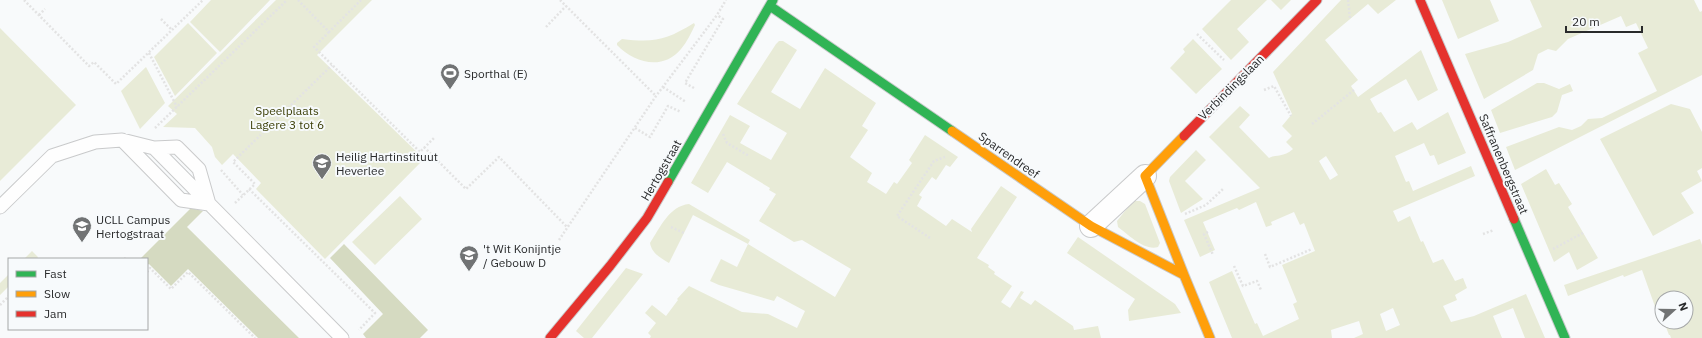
<svg xmlns="http://www.w3.org/2000/svg" width="1702" height="338" font-family="'IBM Plex Sans',sans-serif">
<style>
.green{fill:#e8ebd7;fill-rule:evenodd}
.forest{fill:#d5dac1}
.lines{fill:none;stroke-linecap:round;stroke-linejoin:round}
.lane-casing{stroke:#c9cacb;stroke-width:15}
.street-casing{stroke:#c9cacb;stroke-width:24}
.fast-casing{stroke:#c9cacb;stroke-width:11}
.slow-casing{stroke:#c9cacb;stroke-width:11}
.jam-casing{stroke:#c9cacb;stroke-width:11}
.path{stroke:#e3e3e3;stroke-width:2.5;stroke-dasharray:2 2;stroke-linecap:butt}
.lane{stroke:#fefefe;stroke-width:13}
.street{stroke:#fefefe;stroke-width:22}
.fast{stroke:#30b455;stroke-width:9}
.slow{stroke:#ff9f0a;stroke-width:9}
.jam{stroke:#e5322d;stroke-width:9}
.labels{text-anchor:middle;dominant-baseline:central;stroke-width:4;stroke-linejoin:round;paint-order:stroke}
.poi-label{font-size:12px;fill:#292a2b;stroke:#f7fafc;text-anchor:start}
.street-label{font-size:12px;fill:#292a2b;stroke:#f7fafc}
.park-label{font-size:12px;fill:#3c3f08;stroke:#f7fafc}
</style>
<rect width="100%" height="100%" fill="#f8fafb"/>
<path class="green" d="M211,0h59l-50,52 -30,-30z
M276,0h96l-55,55 107,104 -99,100 -69,-70 5,-6 -28,-29 -11,11 -7,-8 -3,-10 -17,-19 -32,-1 14,-13 -9,-8z
M1231,0h36l-30,29 12,13 -18,18 -29,-31z
M1271,0h20l-10,10z
M1341,0h55l-18,14 -10,-10 -43,36 33,40 -7,6 7,11 63,-47 17,40 -20,11 -12,-22 -36,20 8,14 3,-1 13,20 18,-10 5,8 31,-18 18,41 -28,12 -4,-10 -4,1 -6,-13 -29,13 11,26 3,-1 4,10 58,-25 4,10 -82,35 5,11 12,-6 11,26 2,-1 10,22 10,-4 12,22 8,-3 4,10 -12,7 2,5 -14,6 8,16 23,-6 52,-22 19,44h-20l-12,-30 -20,8 9,22h-148l9,-4 -4,-13 -28,9 1,8h-100l-23,-56 23,-11 23,53 2,-1 6,13 36,-17 -6,-15 4,-2 -15,-37 33,-14 -11,-28 -4,2 -6,-13 -23,10 1,3 -6,2 -10,-25 -17,8 -2,-2 -34,14 12,28 -15,7 -16,-37 76,-32 -51,-51 31,-31 10,9 -11,12 30,31c7,-4 14,0 24,-9l-7,-7 6,-6 -10,-10 10,-12 -19,-42zM1326,156l12,19 -8,5 -11,-19zM1393,308l7,17 -14,6 -6,-17z
M1442,0h48l9,21 -41,18z
M1530,0h164l6,12 2,-1v64l-187,95 -9,-23 53,-20 13,3 9,-4 7,-7 14,-1 55,-27 -19,-38 10,-5 -12,-25 -10,4 -5,-11 -53,23 -12,12 -8,-2 -10,5 -5,16 -49,29 -19,-45 43,-12 34,-15z
M188,23l29,30 -42,43 -21,-39z
M694,23l1,2c-4,8 -8,17 -14,24 -18,22 -47,14 -64,-4v-2l5,-4c33,4 44,1 72,-16z
M0,28l76,77 -76,76z
M1193,39l29,30 -26,25 -26,-26 15,-16 -2,-3z
M779,41h4l14,9 -26,42 29,17 25,-41 51,35 -14,23 6,4 -18,27 22,16 -5,9 19,12 8,-12 3,2 15,-21 -3,-3 16,-25 33,22 -8,10 -4,-2 -10,15 -4,-3 -13,18 3,2 -5,9 29,20 6,-7 20,13 -1,-3 30,-43 16,11 -40,61 12,7 -1,2 7,5 -1,2 18,12 -11,16 9,6 11,-17 3,1 -4,6 11,7 4,-5 38,26 1,4 24,-4 3,12h-451l1,-2 -3,-3 8,-10 -11,-10 7,-8 14,11 12,-16 -1,-1 12,-13 53,26 26,2 29,14 8,-17 -28,-15 -3,5 -55,-16 -9,-4 11,-22 16,8 11,-23 -55,-29 -24,48c-8,-5 -17,-9 -19,-20 10,-15 19,-37 39,-39l61,36 -2,4 87,53 16,-28 -49,-29 -8,2 -35,-21 17,-27 -7,-4 1,-2 -43,-26 -19,31 -17,-10 39,-68 20,11 -10,17 31,17 16,-27 -50,-29 39,-60z
M146,67l19,36 -25,26 -19,-38z
M1537,83h7l15,6 11,-5 3,7 -11,4 -5,17 -5,5 -52,16 -9,-23z
M1671,104l19,5 12,23v36l-5,3 5,10 -21,12 13,20 -41,23 -53,-97z
M1196,150l10,10 -21,21 18,18 -22,14 -12,-32 1,-4z
M1546,169l9,16 4,-2 13,21 -4,3 30,51 -21,12 -8,-18 -15,10 -33,-78z
M400,196l22,23 -47,46 -23,-23z
M1133,201h7l5,3 15,39 -2,4c-14,4 -29,-12 -40,-20l-1,-6z
M1078,237l97,67 6,9 -52,8 -1,-11 7,-11 -68,-46z
M1700,239l2,6v93h-31l-1,-3h-1l-5,-13h22v-24h-24v19l-1,-3 -3,1 -16,-45 -18,7 -1,-2 -55,21 -4,-11z
M32,251l6,6 -1,2h-13z
M626,268l17,6 -51,64h-8l-8,-7z
M9,274v12l-9,9v-12z"/>
<path class="forest" d="M190,209h5l8,2 -16,16 112,111h-41l-70,-69 -17,17 -22,-22 -2,1v-6h-7z
M344,244l84,86 -8,8h-54l-3,-4 20,-20 -53,-56z"/>
<g class="lines">
<defs>
<path id="lane" d="M122,140l59,60 28,4 -10,-35 -22,-22 -23,1
M0,207l52,-51 43,-14 27,-2 32,8 188,190"/>
<path id="street" d="M1091,226l54,-50"/>
<path id="fast" d="M770,6l182,125
M668,182l105,-182
M1514,219l51,119"/>
<path id="slow" d="M952,131l139,95 93,49 26,63
M1184,136l-39,40 39,99"/>
<path id="jam" d="M1420,0l94,219
M1184,136l133,-136
M550,338l60,-72 37,-48 21,-36"/>
</defs>
<use href="#lane" class="lane-casing"/>
<use href="#street" class="street-casing"/>
<use href="#fast" class="fast-casing"/>
<use href="#slow" class="slow-casing"/>
<use href="#jam" class="jam-casing"/>
<path class="path" d="M24,0l65,66 5,-4 22,22 87,-84
M298,0l31,32 32,-32
M560,0l96,96
M1348,0l2,18
M39,15l6,-6
M161,19l11,11
M546,27l20,-21
M329,32l-15,15 106,105 15,-15
M1197,34l27,26
M149,53l28,54
M663,87l23,15
M694,88l-9,-5 38,-64 -6,-4
M1264,90l10,-4 17,30
M1312,124l42,-34
M155,128l132,-128
M635,128l15,9 18,-31 13,6
M723,134l4,9 22,13
M424,147l42,42 33,-32 68,70
M221,170l22,25
M249,189l126,124 -16,17
M235,203l20,-19 -22,-22 99,-97
M1185,214l21,-9 18,-17
M671,227l13,6
M1208,232l-4,2 9,21
M1483,234l11,-4
M930,238l-33,-22 37,-55 11,-4
M559,240l97,-144 61,-81 9,-15
M1553,249l30,-16
M1265,254l5,13 42,-18
M124,258l1,1
M1234,266l9,20 14,-5 4,9
M147,272l3,-4 21,21 17,-17 67,66
M0,305l9,-9"/>
<use href="#lane" class="lane"/>
<use href="#street" class="street"/>
<use href="#fast" class="fast"/>
<use href="#slow" class="slow"/>
<use href="#jam" class="jam"/>
</g>
<defs>
<symbol id="stadium-pin" viewBox="-11 -11 22 30"><path d="M0 17L-7.5 6A9.5 9.5 0 1 1 7.5 6Z" fill="#717374" stroke="#f7fafc"/><path d="M0-5a6.5 5 0 1 0 0 10a6.5 5 0 1 0 0-10ZM-3.5-1.8h7v3.6h-7Z" fill="#fff"/></symbol>
<symbol id="school-pin" viewBox="-11 -11 22 30"><path d="M0 17L-7.5 6A9.5 9.5 0 1 1 7.5 6Z" fill="#717374" stroke="#f7fafc"/><path d="M0-5L7-2L0 1L-7-2ZM-4 1L0 2.5L4 1V4Q0 6-4 4Z" fill="#fff"/></symbol>
<symbol id="university-pin" viewBox="-11 -11 22 30"><path d="M0 17L-7.5 6A9.5 9.5 0 1 1 7.5 6Z" fill="#717374" stroke="#f7fafc"/><path d="M0-5L7-2L0 1L-7-2ZM-4 1L0 2.5L4 1V4Q0 6-4 4Z" fill="#fff"/></symbol>
</defs>
<g fill-rule="evenodd">
<use href="#stadium-pin" x="439" y="62" width="22" height="30"/>
<use href="#school-pin" x="311" y="152" width="22" height="30"/>
<use href="#university-pin" x="71" y="215" width="22" height="30"/>
<use href="#school-pin" x="458" y="244" width="22" height="30"/>
</g>
<g class="labels">
<g class="poi-label">
<text x="464" y="73">Sporthal (E)</text>
<text x="336" y="156">Heilig Hartinstituut<tspan x="336" dy="14">Heverlee</tspan></text>
<text x="96" y="219">UCLL Campus<tspan x="96" dy="14">Hertogstraat</tspan></text>
<text x="483" y="248">'t Wit Konijntje<tspan x="483" dy="14">/ Gebouw D</tspan></text>
</g>
<g class="street-label">
<text transform="translate(1231 87) rotate(-45)">Verbindingslaan</text>
<text transform="translate(1009 155) rotate(35)">Sparrendreef</text>
<text transform="translate(1504 164) rotate(67)">Saffranenbergstraat</text>
<text transform="translate(661 170) rotate(-60)">Hertogstraat</text>
</g>
<g class="park-label">
<text x="287" y="110">Speelplaats<tspan x="287" dy="14">Lagere 3 tot 6</tspan></text>
</g>
</g>
<rect x="8" y="258" width="140" height="72" fill="#f7fafc" stroke="#a5a7a8"/>
<rect x="16" y="271" width="20" height="6" fill="#30b455" stroke="#a5a7a8"/>
<text x="44" y="278" font-size="12" fill="#292a2b">Fast</text>
<rect x="16" y="291" width="20" height="6" fill="#ff9f0a" stroke="#a5a7a8"/>
<text x="44" y="298" font-size="12" fill="#292a2b">Slow</text>
<rect x="16" y="311" width="20" height="6" fill="#e5322d" stroke="#a5a7a8"/>
<text x="44" y="318" font-size="12" fill="#292a2b">Jam</text>
<g transform="translate(1674 310) rotate(69)"><circle r="19" fill="#f7fafc" stroke="#a5a7a8"/>
<path d="M0-3L7 15L0 10L-7 15Z" fill="#717374"/>
<text y="-6" font-size="11" font-weight="bold" text-anchor="middle" fill="#292a2b">N</text>
</g>
<path d="M1566 26v6h76v-6" fill="none" stroke="#292a2b" stroke-width="2"/>
<text x="1572" y="26" font-size="12" fill="#292a2b" stroke="#f7fafc" stroke-width="3" paint-order="stroke">20 m</text>
</svg>
